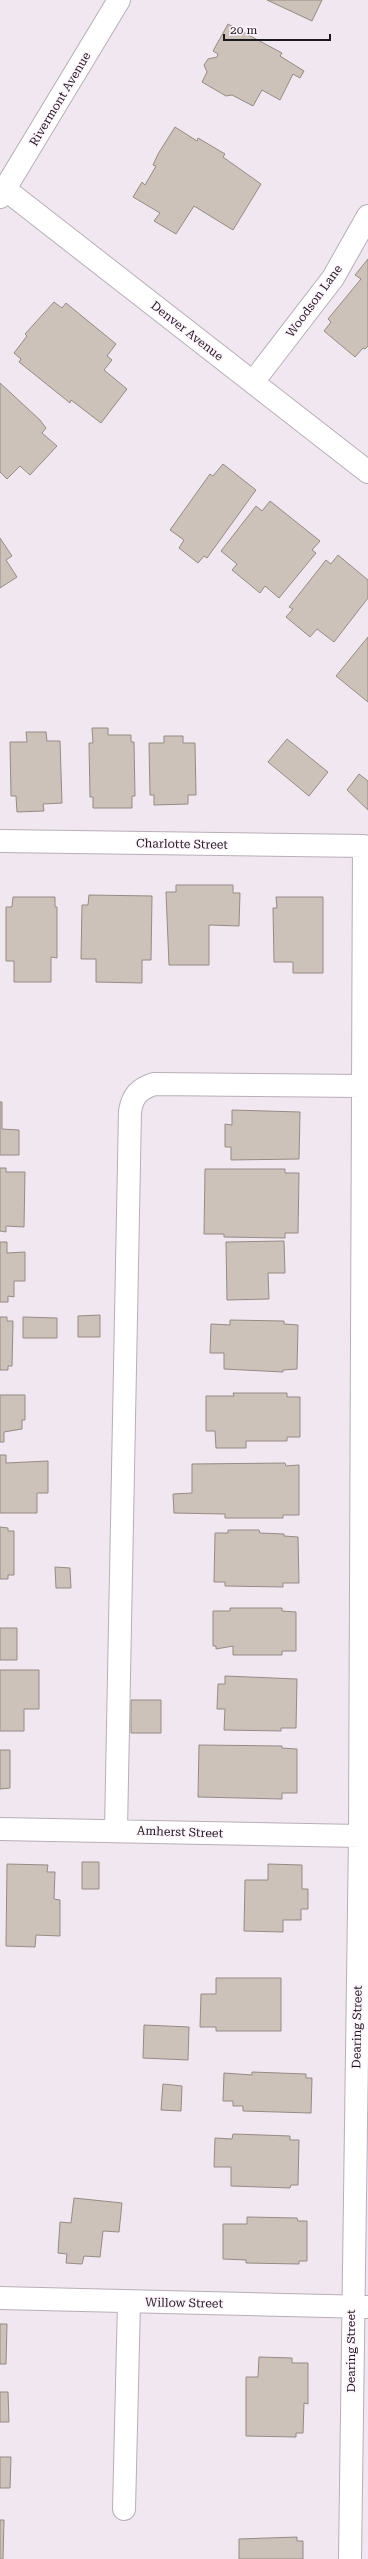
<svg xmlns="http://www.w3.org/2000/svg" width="368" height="2559" font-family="'Roboto Serif',serif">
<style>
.building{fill:#cdc2ba;stroke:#968b84}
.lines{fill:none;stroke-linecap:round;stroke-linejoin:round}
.minor-casing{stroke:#b8aeb7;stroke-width:24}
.major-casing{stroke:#b8aeb7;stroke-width:24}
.minor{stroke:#fff;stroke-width:22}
.major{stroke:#fff;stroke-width:22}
.labels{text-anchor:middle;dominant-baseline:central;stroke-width:3;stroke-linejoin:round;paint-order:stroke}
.street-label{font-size:12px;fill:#1c191c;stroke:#fff4fe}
</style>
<rect width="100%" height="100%" fill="#f1e7f0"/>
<path class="building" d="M267,0h55l-10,21z
M228,24l54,29 -2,3 24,15 -4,7 -7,-4 -13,26 -18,-10 -9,16 -21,-11 -6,1 -24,-14 5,-10 -3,-7 4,-6 9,-2 1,-3 -5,-3z
M175,127l22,14 1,-3 27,16 -2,3 38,27 -28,46 -39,-24 -18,28 -22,-13 6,-8 -27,-16 9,-15 3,3 11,-19 -3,-1 5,-11z
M368,259v87l-3,3 -2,-1 -8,9 -31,-26 7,-9 -3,-3 33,-40 -6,-4z
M54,302l8,6 4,-5 50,41 -9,12 5,4 -8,10 23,19 -26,34 -30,-23 -1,3 -51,-41 2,-3 -7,-6 13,-17 -2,-2z
M0,383l40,37 6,8 -4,5 15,13 -27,29 -10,-9 -13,13 -7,-7z
M223,464l33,26 -49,68 -3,-2 -6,7 -19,-15 5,-8 -14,-10 40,-56 3,2z
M270,501l50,40 -8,9 4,3 -37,45 -14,-12 -5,7 -28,-23 5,-6 -16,-13 35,-45 6,5z
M0,538l12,18 -6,4 11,17 -17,11z
M338,555l30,25v18l-34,44 -17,-13 -7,8 -24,-20 7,-8 -4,-2 37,-47 5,4z
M368,637v65l-32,-26z
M92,728h16v7h23v7h3l1,54h-3v12h-39v-11h-3l-1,-54h4z
M26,732h20l1,9h13l2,62 -19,1 1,7 -27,1 -1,-16h-5l-1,-54h17z
M164,736h19v7h12l1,52h-8v9l-34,1v-10h-4l-1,-52h15z
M287,739l41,33 -19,24 -41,-34z
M359,774l9,7v29l-21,-20z
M176,885h57v8h7l-1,33 -30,-1v40h-40l-3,-73h10z
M89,895l63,1 -1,64h-9v23l-46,-1v-23h-15l1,-54h6z
M13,897h42v10h2v51l-6,-1v25h-37v-21h-8v-54h6z
M276,897h47v76h-30v-11h-19l-1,-54h4z
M0,1102h2v27l17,1v25h-19z
M232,1110l68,2 -1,47 -68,1v-13h-6v-23l7,1z
M0,1168h6v4h19l-1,55 -18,-1v6l-6,-1z
M205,1169h80v4h14l-1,60h-13v5l-61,-1v-3h-20z
M284,1241l1,32h-17l1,26 -42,1 -1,-58z
M0,1242h7v11l18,-1v29h-11v16l-6,-1v6h-8z
M100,1315v22h-22v-21z
M0,1317h7v4h6l-1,45h-4v4h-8z
M23,1317l34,1v20h-34z
M230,1320l54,1v3l14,1 -1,44 -14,1v2l-59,-3v-16h-14l1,-29 19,1z
M233,1393h54v4h13v40h-13v4h-41v7h-30l-1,-17h-9v-35h28z
M0,1395h25v25h-3v9l-18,3v10h-4z
M0,1455h6v8l42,-2v32h-11v20h-37z
M285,1463l1,3 13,-1v50h-16v3h-58v-4l-51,-1 -1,-19 19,-1v-29z
M0,1527l8,1v3h6v44h-6v4h-8z
M228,1530h31l1,3 24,1v2l14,1 1,46h-16v4l-58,-1v-4h-11l1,-49h13z
M55,1567l15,1 1,20h-15z
M230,1608h52v3l14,1v39h-14v4h-49v-9l-17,3v-3h-3v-35h17z
M0,1628h17v32h-17z
M0,1670h39v39h-15v22h-24z
M225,1676l72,3 -1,49h-15v3l-57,-1 1,-21h-8l1,-25h7z
M131,1700h30v33h-30z
M199,1745l83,1v2l15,1v44h-15v6l-84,-2z
M0,1750h10v38l-10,1z
M82,1862h17v27h-17z
M7,1864l41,1 -1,7h8l-1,27 6,1v36l-24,-1 -1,12 -29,-1z
M268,1864l34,1v24h6v20h-7v11h-18v12l-39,-1 1,-51h23z
M216,1978h65v53h-65v-4h-16l1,-33h15z
M144,2025l45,2 -1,33 -45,-2z
M252,2072l54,2v4h6l-1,35 -68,-2v-5h-10v-5h-10l1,-28 28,2z
M163,2084l19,2 -1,25 -20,-1z
M233,2134l57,2v4h9l-1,45h-7l-1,3 -59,-2v-19h-17l1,-29 17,1z
M74,2198l48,5 -3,29 -16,-1 -3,26 -16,-1 -2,8 -16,-1 1,-9 -9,-1 2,-31 11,1z
M247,2217l50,1 1,3h9v40h-8v3l-53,-1v-3l-23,-1v-35h24z
M0,2324h7l-1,40h-6z
M259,2357l33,1v5h16v41l-4,-1 -1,30h-7v4l-50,-1v-59h12z
M0,2392h8l1,30h-9z
M0,2457h11l-1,31h-10z
M0,2520h4l-1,39h-3z
M297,2537v4h6v18h-64v-20z"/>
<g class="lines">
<defs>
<path id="minor" d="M6,190l362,282
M253,382l80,-104 35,-62
M0,841l364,5 -4,990 -10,723
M0,1829l360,7
M116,1830l14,-719c3,-16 9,-22 24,-27l208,2
M0,2298l368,9
M124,2509l5,-207"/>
<path id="major" d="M0,197l119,-197"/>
</defs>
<use href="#minor" class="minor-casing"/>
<use href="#major" class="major-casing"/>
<use href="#minor" class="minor"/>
<use href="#major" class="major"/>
</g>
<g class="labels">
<g class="street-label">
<text transform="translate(60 99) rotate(-59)">Rivermont Avenue</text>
<text transform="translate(314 301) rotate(-54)">Woodson Lane</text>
<text transform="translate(187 331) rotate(38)">Denver Avenue</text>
<text transform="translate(182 844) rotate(1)">Charlotte Street</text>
<text transform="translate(180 1832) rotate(2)">Amherst Street</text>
<text transform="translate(357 2027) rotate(-89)">Dearing Street</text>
<text transform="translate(184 2303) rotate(1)">Willow Street</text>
<text transform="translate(351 2351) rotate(-90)">Dearing Street</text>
</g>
</g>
<path d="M224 34v6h106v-6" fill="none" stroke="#1c191c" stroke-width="2"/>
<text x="230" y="34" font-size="12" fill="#1c191c" stroke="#fff4fe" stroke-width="3" paint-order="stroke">20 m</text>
</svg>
